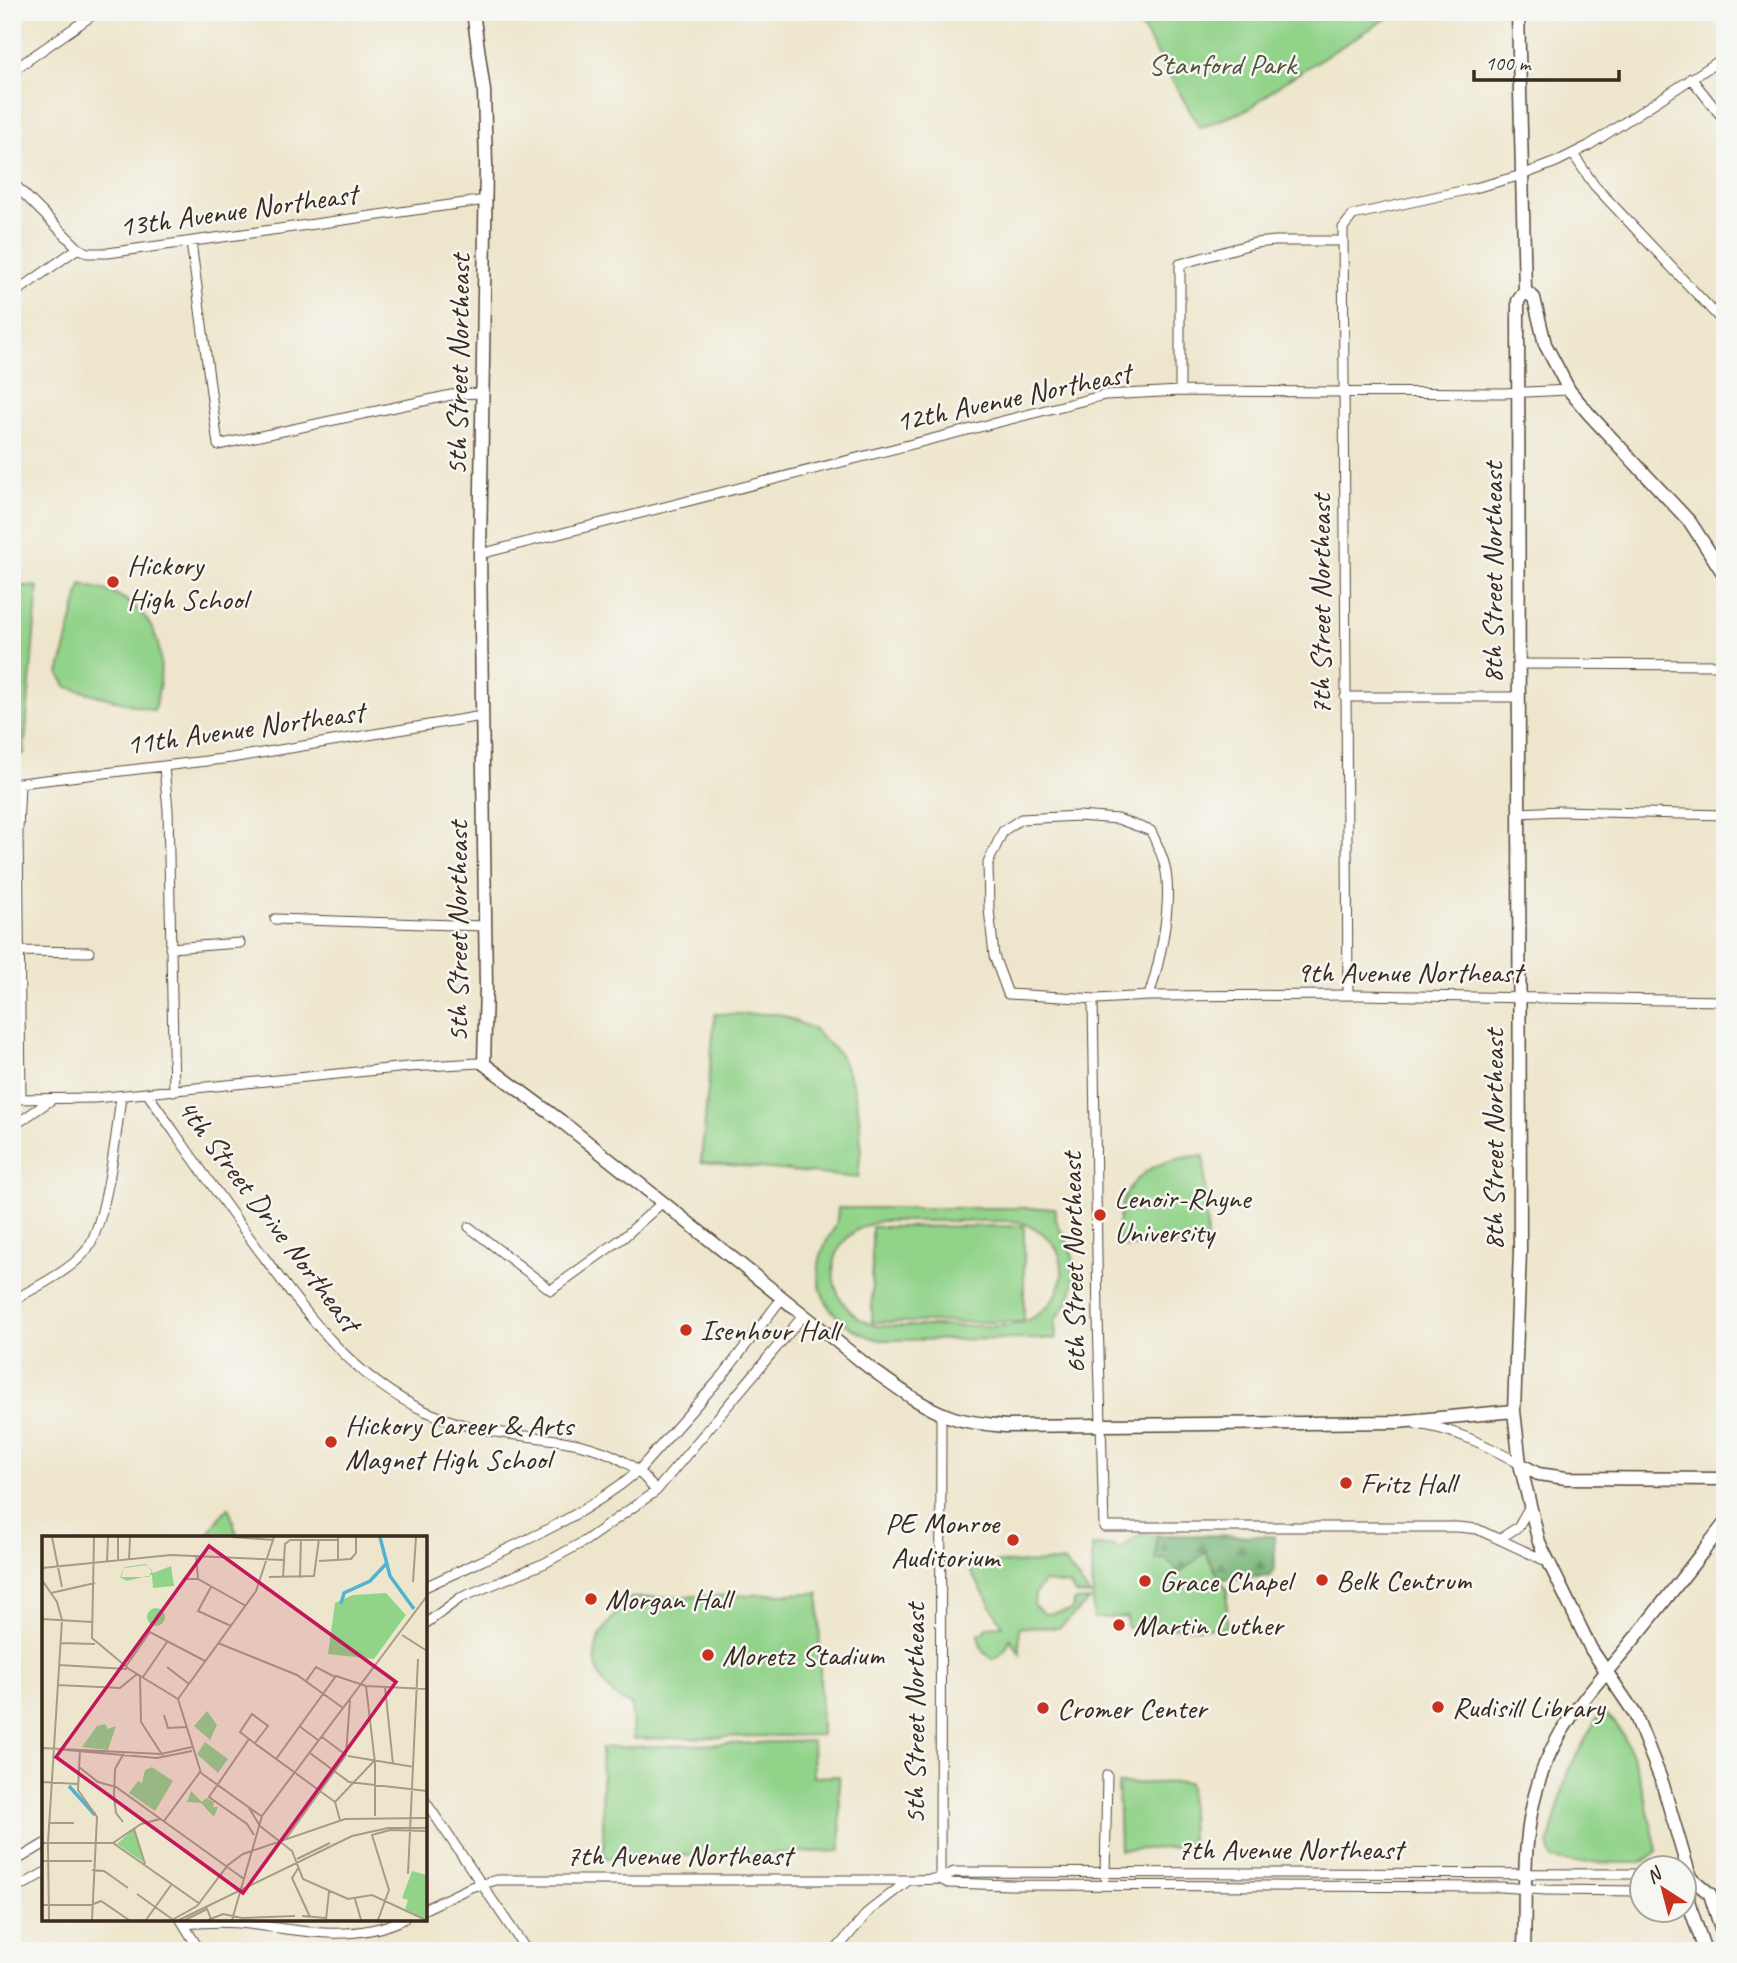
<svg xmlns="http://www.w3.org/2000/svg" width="1737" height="1963" font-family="Caveat,sans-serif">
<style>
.green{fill:#92d38a;stroke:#667e54;stroke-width:2;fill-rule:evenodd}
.forest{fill:url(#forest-firs);stroke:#58704a;stroke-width:2}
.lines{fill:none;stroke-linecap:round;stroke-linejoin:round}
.street-casing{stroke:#564638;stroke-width:11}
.secondary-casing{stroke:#564638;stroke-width:15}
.street{stroke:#fff;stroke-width:9}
.secondary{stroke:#fff;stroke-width:12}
.rail{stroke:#3b2a1e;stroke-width:2.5}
.poi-dot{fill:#c8321e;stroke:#f6f6f2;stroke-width:2.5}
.labels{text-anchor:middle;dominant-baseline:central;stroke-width:5;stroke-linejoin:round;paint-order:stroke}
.park-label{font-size:30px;fill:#515439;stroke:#f6f6f2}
.street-label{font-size:30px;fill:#3b2a1e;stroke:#f6f6f2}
.poi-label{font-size:30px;fill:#3b2a1e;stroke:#f6f6f2;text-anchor:start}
.inset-river{fill:none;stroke:#50b3cf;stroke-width:3.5}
.inset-road{fill:none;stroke:#a69b86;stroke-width:2}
.view{fill:#c2185b;fill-opacity:0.15;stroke:#c2185b;stroke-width:3.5}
.inset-edge{fill:none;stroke:#3b2a1e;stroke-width:3.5}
</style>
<defs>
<pattern id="forest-firs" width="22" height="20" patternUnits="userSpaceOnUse" patternTransform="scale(1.75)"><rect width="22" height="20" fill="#75b576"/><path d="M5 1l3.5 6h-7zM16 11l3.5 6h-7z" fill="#619360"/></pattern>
</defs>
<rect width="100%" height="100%" fill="#f6f6f2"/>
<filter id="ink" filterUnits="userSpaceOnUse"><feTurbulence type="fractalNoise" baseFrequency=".0143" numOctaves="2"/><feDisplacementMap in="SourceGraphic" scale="14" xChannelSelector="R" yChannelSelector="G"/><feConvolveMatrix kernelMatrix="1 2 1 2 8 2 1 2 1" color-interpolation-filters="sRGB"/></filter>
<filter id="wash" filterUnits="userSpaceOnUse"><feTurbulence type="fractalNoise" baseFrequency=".00686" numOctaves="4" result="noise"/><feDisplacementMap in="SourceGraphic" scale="28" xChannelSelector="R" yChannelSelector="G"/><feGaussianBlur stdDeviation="1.57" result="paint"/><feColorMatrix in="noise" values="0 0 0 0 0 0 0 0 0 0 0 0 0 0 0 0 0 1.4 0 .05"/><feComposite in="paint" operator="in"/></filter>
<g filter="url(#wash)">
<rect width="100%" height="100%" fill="#eee6cc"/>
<path class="green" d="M1133,12h264l-116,72 -32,25 -49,19z
M81,584c10,3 22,5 32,9 52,24 54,71 41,118l-87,-24 -8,-13z
M12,585l26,2 -14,167 -12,-1z
M715,1014h65l33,15 27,26 13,29 6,31 2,31 -3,32 -157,-16z
M1204,1156l3,88 -88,3c-7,-60 27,-90 85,-91z
M838,1208h217c1,21 5,18 13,35 13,29 7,54 -13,77l1,19 -176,1c-42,-11 -75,-47 -56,-93 8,-20 13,-14 14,-39zM880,1221h133c69,13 64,94 -6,105h-129c-44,-10 -62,-65 -24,-94 8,-6 17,-8 26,-11z
M1024,1226v96h-152v-95z
M229,1508l9,30h-32l17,-25z
M1139,1535h18l-1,25 49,-8 22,38v38l-100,-1v-10l-34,1 -1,-72h22l5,4z
M1065,1562l25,33 -15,-1 -5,-9 -26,-3 -9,12 -1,12 11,8 23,-3 5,-3 1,-7 16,-1 -31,28 -40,-1 1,27 -10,-16c-2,11 -7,15 -16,21 -11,-6 -15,-12 -15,-25l5,-1 3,-6 16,-1 -34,-57 21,-6z
M819,1593l2,142 -188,4 -1,-33c-24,-11 -42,-33 -35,-62 5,-17 22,-32 32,-46z
M1606,1714c29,21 43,102 51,137l-16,12 -74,-1 -15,-3 -4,-14 20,-74 29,-53z
M812,1741l1,36 26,-1 2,75 -237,7 -3,-110z
M1189,1782l2,65 -71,3 -2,-66z"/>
<path class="forest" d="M1157,1535l117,1 1,30 -4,10 -51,3 -15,-27 -25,21 -14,-14 -11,1z"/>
</g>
<g filter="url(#ink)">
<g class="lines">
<defs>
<path id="street" d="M12,71l85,-59
M1691,78l34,43
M1573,154l21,31 131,139
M12,182l66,66
M191,242l27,203 238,-51 27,-1
M12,295l66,-47 9,5h21l378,-53
M1180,391v-127l75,-21 21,-2h67
M480,554l625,-159 75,-4 323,2 66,-3
M1518,664l207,1
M1345,697h173
M164,767l4,43 6,281
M1519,813l41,-2 165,4
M275,919l209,7
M170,948l70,-5
M19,951l70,1
M1348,995l-5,-767 10,-13 122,-27 47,-13 34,-13 32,-16 137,-89
M1149,996c11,-34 24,-94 16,-129 -2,-12 -9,-24 -14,-36l-33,-12 -40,-3 -57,3 -18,12 -15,32 1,46 5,47 14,38 89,5 52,-3 209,-1 367,6
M1093,999l5,319 6,209h354l19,2 71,33
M147,1093c36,51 71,102 108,152 48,64 95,132 170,166 23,10 47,17 71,21 43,7 92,7 129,30 13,7 22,18 31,29
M12,1099l83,-1 313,-31 71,-4 5,1
M21,1099l-3,-269 2,-47 211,-25 251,-42
M12,1127l39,-27
M469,1227l82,63 73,-53 39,-35
M12,1301c22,-13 56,-29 72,-48 22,-24 33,-122 37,-157
M1416,1424c37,4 72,22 104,40
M1501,1538l17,-11 12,-21
M425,1587c73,-35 150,-63 213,-116l86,-97 58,-76
M425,1624l35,-26 85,-35 40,-22 71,-50 147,-175
M425,1801l102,150
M12,1863l32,-19
M1105,1877l2,-102
M940,1879l8,4 62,2 492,2 44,3 96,1
M940,1879l1,-466
M12,1891l32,-18
M425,1909l46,-22 26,-7h414l29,-1 14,-7 688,2
M181,1920l19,31
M184,1924c21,-2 43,-3 65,0 52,7 105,19 155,-5
M835,1951l34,-40 40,-31"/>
<path id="secondary" d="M473,12l11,79 2,74 -6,389 6,432 -2,78 77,57 309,247c25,18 52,39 81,49 17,6 36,7 54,9l392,-4 117,-11
M1518,12l7,279
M1525,291l-7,10 2,950 -6,160 6,53 19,78 52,107 44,65 27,68 28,95 20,17 15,47
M1525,291l9,7 11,46 24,46 20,24 101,108 35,54
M1520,1464l18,10 28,4 159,1
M1690,1877l-2,24 17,50
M1524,1951c2,-58 -3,-114 15,-170 17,-55 54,-93 90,-136 33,-40 64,-81 96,-122"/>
</defs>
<use href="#street" class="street-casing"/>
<use href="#secondary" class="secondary-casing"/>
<use href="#street" class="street"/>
<use href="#secondary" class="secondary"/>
<path class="rail" d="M1712,1951l13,-25"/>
</g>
</g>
<g class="poi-dot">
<circle cx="113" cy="582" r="7"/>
<circle cx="1100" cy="1215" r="7"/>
<circle cx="686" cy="1330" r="7"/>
<circle cx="331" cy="1442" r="7"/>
<circle cx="1346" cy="1483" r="7"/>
<circle cx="1013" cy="1540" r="7"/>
<circle cx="1322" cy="1580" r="7"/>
<circle cx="1145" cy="1581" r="7"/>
<circle cx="591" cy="1599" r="7"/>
<circle cx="1119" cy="1625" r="7"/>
<circle cx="708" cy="1655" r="7"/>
<circle cx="1438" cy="1707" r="7"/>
<circle cx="1043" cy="1708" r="7"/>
</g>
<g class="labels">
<g class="park-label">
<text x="1222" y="64">Stanford Park</text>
</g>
<g class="street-label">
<text transform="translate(238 210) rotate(-8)">13th Avenue Northeast</text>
<text transform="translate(458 365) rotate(-89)">5th Street Northeast</text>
<text transform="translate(1013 397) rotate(-12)">12th Avenue Northeast</text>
<text transform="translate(1492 573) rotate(-90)">8th Street Northeast</text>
<text transform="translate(1320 605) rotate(-90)">7th Street Northeast</text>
<text transform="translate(245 728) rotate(-8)">11th Avenue Northeast</text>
<text transform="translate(457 932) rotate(-90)">5th Street Northeast</text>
<text x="1409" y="972">9th Avenue Northeast</text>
<text transform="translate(1493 1140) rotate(-90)">8th Street Northeast</text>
<text transform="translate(269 1215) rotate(53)">4th Street Drive Northeast</text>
<text transform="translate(1073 1263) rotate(-91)">6th Street Northeast</text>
<text transform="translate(914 1714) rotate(-90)">5th Street Northeast</text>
<text x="1290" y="1849">7th Avenue Northeast</text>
<text x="679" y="1855">7th Avenue Northeast</text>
</g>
<g class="poi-label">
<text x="127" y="565">Hickory<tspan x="127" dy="34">High School</tspan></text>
<text x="1114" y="1198">Lenoir-Rhyne<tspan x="1114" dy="34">University</tspan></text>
<text x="700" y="1330">Isenhour Hall</text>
<text x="345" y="1425">Hickory Career &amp; Arts<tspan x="345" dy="34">Magnet High School</tspan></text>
<text x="1360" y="1483">Fritz Hall</text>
<text x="999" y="1523" text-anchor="end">PE Monroe<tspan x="999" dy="34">Auditorium</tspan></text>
<text x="1336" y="1580">Belk Centrum</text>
<text x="1159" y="1581">Grace Chapel</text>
<text x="605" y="1599">Morgan Hall</text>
<text x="1133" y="1625">Martin Luther</text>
<text x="722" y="1655">Moretz Stadium</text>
<text x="1452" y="1707">Rudisill Library</text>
<text x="1057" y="1708">Cromer Center</text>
</g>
</g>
<g transform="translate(42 1536)">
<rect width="385" height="385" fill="#eee6cc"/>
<path d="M104,28l7,9 18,-7 3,20 -21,2 -1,-13 -26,6 -6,-4 4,-10zM104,29l6,5 -3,7h-28l3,-9zM344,57l20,22 -32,44 -46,-5 7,-51 18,-8zM105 81a9 9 0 1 1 18 0a9 9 0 1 1-18 0ZM165,175l10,14 -7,15 -16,-14zM63,188l3,5 8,-3 -8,24 -26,-3 15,-21zM163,206l23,17 -10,14 -21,-19zM110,231l21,14 -18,30 -26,-18 9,-12 4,2 3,-13zM149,255l11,11 4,-4 8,4 -1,5h5l-4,10 -13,-14 -14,-1zM92,293l4,10 5,23 -26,-18zM370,335l15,4v45l-22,-11 3,-9 -6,-2z" fill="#92d38a" fill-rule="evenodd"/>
<path class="inset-river" d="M338,1l10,39 24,33M299,68l3,-11 26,-12 16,-17M27,250l26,29"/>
<path class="inset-road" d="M10,1l10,50M52,1l-2,101 37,31 49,30M190,1l41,3M296,1v23M248,4h48M154,19l2,24M87,24l1,-23M76,25v-24M277,25l32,-2 5,-6v-16M65,26l1,-25M0,32l129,-13 113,5M227,41l45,-1 5,-37M241,41l2,-33 5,-4M258,42l1,-39M141,43h15l48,27M0,44l15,22 5,18 -14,223 1,77M371,46l3,-45M169,51l-13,24 33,15M9,57l44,-10M0,83l50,3M360,99l25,16M19,107l34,1M176,107l79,32 46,33M17,129l68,4M84,130l24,-34 55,29M125,131l22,17M98,140l1,46 22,34M101,141l24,-35M264,145l10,-14 19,10M15,149l63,3 17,-14M324,150l9,77v53M343,151l8,77M136,163l78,-108 18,-54M136,163l23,74 60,43M122,179l4,13 19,-1M257,190l19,14M280,201l24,18M207,203l-40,58 38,27 7,11M213,207l13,-17 -16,-12 -12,18 9,7 86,63 5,18M0,212l119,6 31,-7M13,213l102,9 35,-7M38,213l-2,41 19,27 -5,103M268,217l39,29 78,9M306,220l66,11M234,223l60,-83 30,10 61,3M37,231l19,15 18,5 128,92M0,246l36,2M293,266l39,-41M207,272l11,18 32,25 11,28 45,20 24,-4 54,25M122,285l36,-49M81,286l-7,-9 -2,-17 1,-27 9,-16M7,287h25M92,293l11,35M243,304l61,-85 4,-55M0,307h71l87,61M71,307l28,-19 19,-5M255,323l33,-16M0,325h50M257,331l-7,11 18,39M50,334l12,1 24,17M366,338l10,-215M95,358l35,25M313,363l6,21M0,369h49l10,-4 28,19M260,380l24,2M104,384l25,-35M130,384l25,-14 31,-41 15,-11 102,-35 82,-1M137,384l173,-84 36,-8h39M143,384l22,-11 4,10M166,384l15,-6 19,4 53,-2M190,384l30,-104 165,-220M284,384l3,-29M336,384l11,-30 -17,-55 18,-5 37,1"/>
<path class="view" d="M167,10l187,136 -153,211 -187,-136z"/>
<rect width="385" height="385" class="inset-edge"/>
</g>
<rect width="1737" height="1963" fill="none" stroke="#f6f6f2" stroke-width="42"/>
<g transform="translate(1663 1889) rotate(324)"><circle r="33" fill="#f6f6f2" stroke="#aba49d" stroke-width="2"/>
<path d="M0-5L12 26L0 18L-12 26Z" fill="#c8321e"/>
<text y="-10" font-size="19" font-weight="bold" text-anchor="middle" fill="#3b2a1e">N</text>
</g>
<path d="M1474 70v10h145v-10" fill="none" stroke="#3b2a1e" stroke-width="3.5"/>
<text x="1485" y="70" font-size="21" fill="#3b2a1e" stroke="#f6f6f2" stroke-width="5" paint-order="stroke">100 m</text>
</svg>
